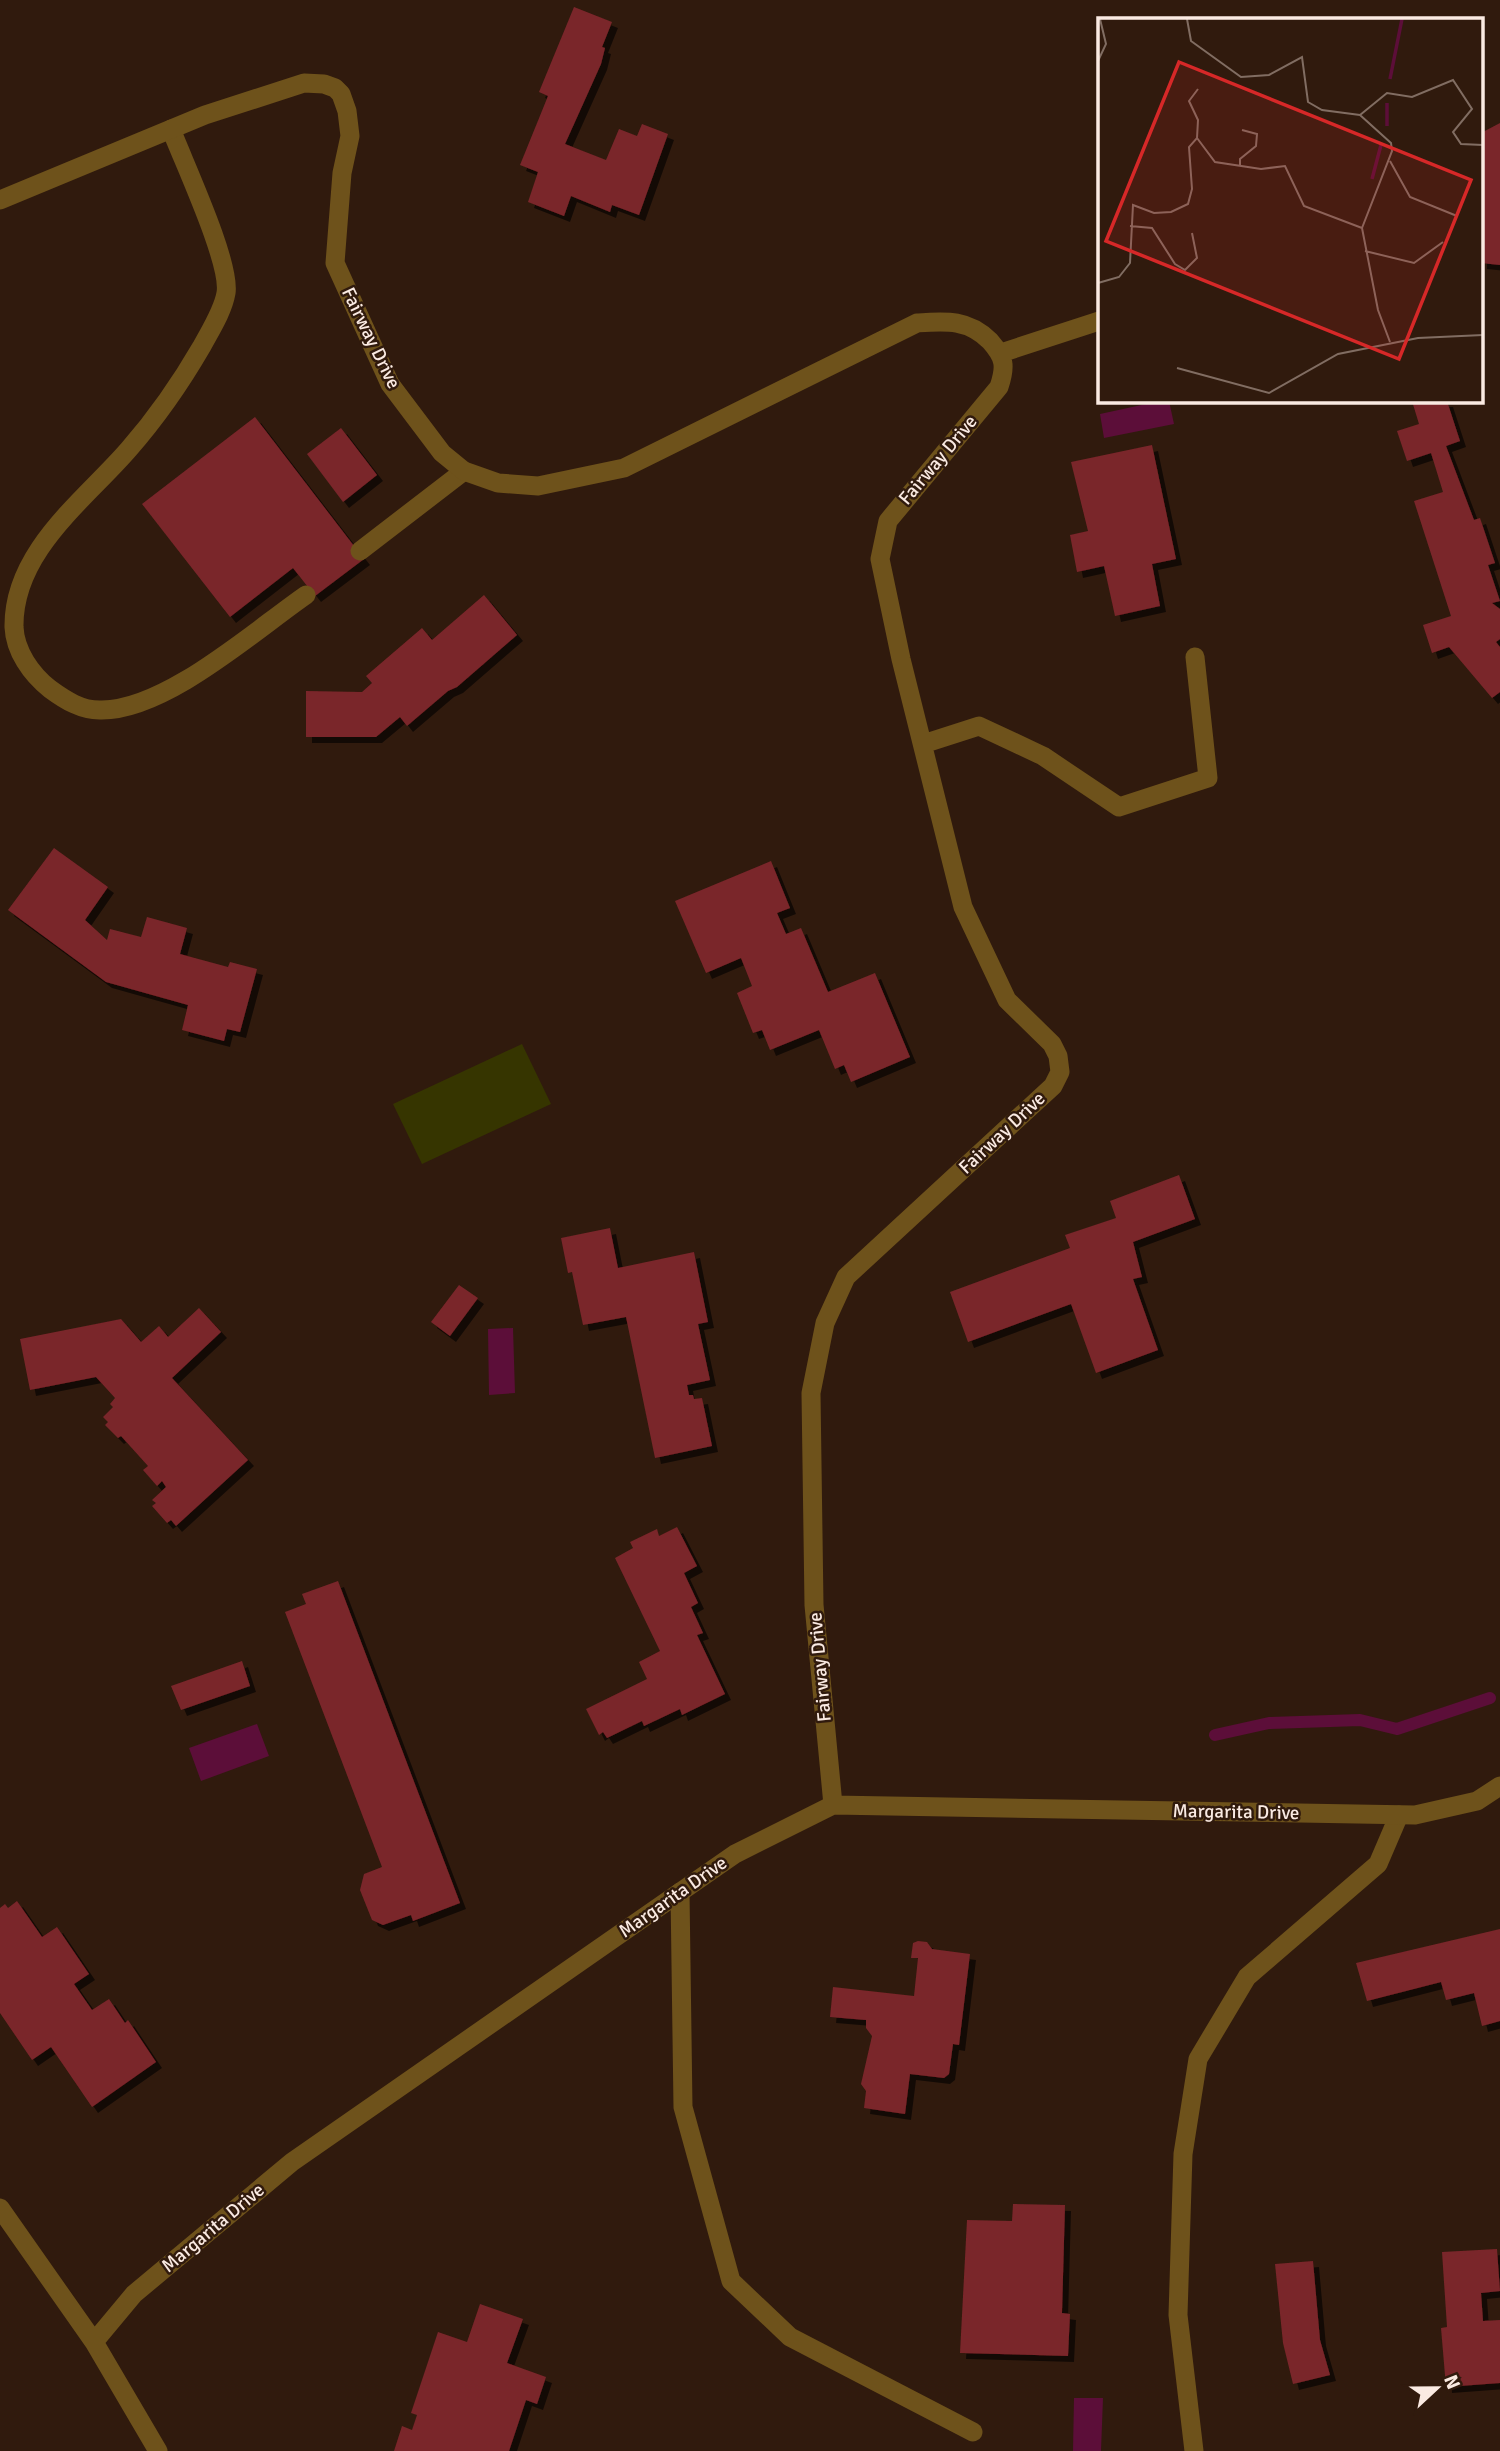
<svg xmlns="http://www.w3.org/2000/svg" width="1500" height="2451" font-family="Signika,sans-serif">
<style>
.green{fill:#363500}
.water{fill:#5c0e39}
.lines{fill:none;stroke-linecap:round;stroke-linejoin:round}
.stream{stroke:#5c0e39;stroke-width:12}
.building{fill:#7a252a;filter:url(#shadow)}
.service{stroke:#6e521b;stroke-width:19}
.minor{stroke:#6e521b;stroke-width:19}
.labels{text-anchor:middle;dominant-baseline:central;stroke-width:5;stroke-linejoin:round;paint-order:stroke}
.street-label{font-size:19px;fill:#faeae2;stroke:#301a0d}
.inset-river{fill:none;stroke:#5c0e39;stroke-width:3.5}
.inset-road{fill:none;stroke:#816d62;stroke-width:2}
.view{fill:#d62828;fill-opacity:0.15;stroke:#d62828;stroke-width:3.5}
.inset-edge{fill:none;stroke:#faeae2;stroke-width:3.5}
</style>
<defs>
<filter id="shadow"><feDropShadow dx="6" dy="6" stdDeviation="0" flood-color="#0009"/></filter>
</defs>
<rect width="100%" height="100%" fill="#301a0d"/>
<path class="green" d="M522,1044l29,60 -129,60 -29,-60z"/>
<path class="water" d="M1160,401h9l5,23 -70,14 -4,-24z
M513,1328l2,65 -26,2 -1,-66z
M257,1724l12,32 -68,25 -12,-33z
M1074,2398h29l-2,53h-28z"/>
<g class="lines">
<path class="stream" d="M1215,1735l54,-12 91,-3 37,9 93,-31"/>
</g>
<path class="building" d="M574,7l38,15 -10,25 3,1 -4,16 -36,80 41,16 13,-31 18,7 5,-12 26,10 -29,81 -27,-10 -2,7 -39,-16 -7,20 -36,-14 10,-30 -18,-7 28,-69 -9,-4z
M1500,123v142l-19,-2v-130z
M1412,401h35l13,40 -14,5 28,74 6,-2 15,45 -7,2 12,36 -8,2 8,6v30l-4,3 4,5v45l-8,6 -43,-51 -17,6 -9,-28 28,-9 -37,-115 29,-9 -12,-39 -24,8 -10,-30 22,-7z
M255,417l109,142 -49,37 -22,-28 -63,49 -88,-113z
M341,428l36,47 -34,27 -36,-48z
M1152,445l24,114 -24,5 8,42 -45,10 -11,-50 -27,6 -7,-37 18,-4 -17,-69z
M484,595l33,40 -60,52 -9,4 -41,35 -7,-9 -24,20h-70v-46l56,1 10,-9 -6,-7 56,-48 10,12z
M54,848l54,39 -23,33 22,20 3,-11 31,8 6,-20 40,11 -7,26 48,13 2,-5 27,7 -17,63 -13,-3 -3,12 -42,-11 6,-25 -82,-23 -98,-72z
M771,861l19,47 -13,5 9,21 15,-6 27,64 47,-19 35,84 -59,25 -7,-17 -9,4 -16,-39 -49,20 -8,-20 -9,3 -16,-40 15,-7 -11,-28 -35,15 -31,-72z
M1179,1175l16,44 -62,23 9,35 -9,2 25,71 -62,23 -25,-69 -103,38 -18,-50 120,-44 -5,-13 51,-17 -6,-17z
M610,1228l8,40 76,-16 14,70 -10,2 12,56 -23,5 2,10h4l1,4 8,-1 10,48 -57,12 -29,-141 -43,8 -11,-53 -4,1 -7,-35z
M459,1285l19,13 -28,38 -19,-14z
M199,1308l22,24 -49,46 76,82 -72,66 -5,-6 -4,3 -15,-17 4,-3 -4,-3 14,-13 -4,-6 -5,5 -14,-16 5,-4 -27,-30 -3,2 -13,-13 3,-3 -5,-5 10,-10 -3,-3 5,-6 -19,-21 -66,13 -10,-51 101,-20 20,23 18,-16 9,11z
M677,1527l20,39 -13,7 14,30 -7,4 12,26 -6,2 28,59 -43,21 -2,-6 -36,17 -2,-5 -35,17 -4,-6 -4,3 -13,-26 61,-30 -8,-17 21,-11 -45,-93 18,-10 -3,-6 27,-13 2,7z
M338,1581l122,322 -47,18 -2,-6 -28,10 -11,-5 -12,-30 4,-16 18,-7 -97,-255 21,-8 -4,-10z
M242,1661l8,25 -69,24 -10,-24z
M17,1901l25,36 15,-10 32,47 -15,10 18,26 17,-11 16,24 3,-3 28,42 -64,45 -41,-60 -19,13 -32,-47v-105l5,-4 3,4z
M1500,1929v92l-18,5 -8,-33 -28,7 -5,-18 -74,19 -11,-38z
M918,1941l9,1 5,7 38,5 -11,91 -6,-1 -4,30 -5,4 -34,-4 -5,40 -41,-6 2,-17 -5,-7 11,-48 -6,-8v-8l-36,-3 3,-30 81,9 4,-38h-7l2,-15z
M1013,2204l52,1 -3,108 8,1 -2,42 -108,-3 7,-133 45,1z
M1497,2249l3,42 -19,2 2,28 17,-1v63l-54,4 -5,-59 6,-1 -5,-75z
M1313,2261l7,79 10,35 -37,9 -10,-41 -8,-79z
M480,2304l43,15 -16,44 39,14 -9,27 -11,-4 -17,51h-115l8,-25 10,4 5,-15 -6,-2 27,-81 29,10z"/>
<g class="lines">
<path class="service" d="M171,129c13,34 60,134 55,164 -3,18 -16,38 -24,53 -22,38 -45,71 -73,103 -44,51 -116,102 -115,178 1,24 17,47 36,62 15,11 32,22 52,21 64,0 152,-79 204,-115
M360,551l104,-80
M680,1892l3,215 48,174 59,56 183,95
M1194,2451l-16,-136 5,-161 15,-95 49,-82 131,-113 21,-49"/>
<path class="minor" d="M0,200l205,-85 99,-32 20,1 11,4 6,6 6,17 3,25 -8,37 -7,90 55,121 52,69 22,18 34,12 40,3 86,-18 293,-145c29,-2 51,-4 73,18 15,17 16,25 9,46l-111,134 -8,38 21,100 62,248 44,93 45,44 6,12 2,16 -7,14 -207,191 -21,46 -14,70 3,212 19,200
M1001,353l98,-32
M923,744l56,-18 64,30 76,51 89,-29 -13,-121
M0,2208l94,134 64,109
M94,2342l40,-48 158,-132 443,-308 98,-49 582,10 62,-14 23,-15"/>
</g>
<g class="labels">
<g class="street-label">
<text transform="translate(371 338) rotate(64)">Fairway Drive</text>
<text transform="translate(938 460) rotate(-50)">Fairway Drive</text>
<text transform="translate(1002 1133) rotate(-43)">Fairway Drive</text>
<text transform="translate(820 1667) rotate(-95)">Fairway Drive</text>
<text transform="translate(1236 1812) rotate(1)">Margarita Drive</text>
<text transform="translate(673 1897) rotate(-35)">Margarita Drive</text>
<text transform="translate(213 2228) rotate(-40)">Margarita Drive</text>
</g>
</g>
<g transform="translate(1098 18)">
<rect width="385" height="385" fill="#301a0d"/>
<path class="inset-river" d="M292,61l12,-60M289,108v-23M274,161l9,-34"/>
<path class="inset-road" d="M89,1l4,22 50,36 28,-2 33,-18 6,45 14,8 38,5M0,43l8,-17 -6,-25M99,120l1,-18 -9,-19 9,-12M292,143l20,36 47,19M142,148v-7l16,-13 1,-12 -15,-4M32,208l22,2 23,36 10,6 12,-12 -5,-25M267,233l49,12 29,-21M0,265l21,-6 11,-14 3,-58 21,8 17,-1 17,-8 4,-15 -3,-42 8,-9 18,24 46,7 24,-3 19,40 58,22M292,324l-12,-32 -16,-82 30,-77 -1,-8 -31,-28 27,-22 25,4 41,-17 19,29 -19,23 8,12 22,1M79,350l92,25 69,-39 80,-16 65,-3"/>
<path class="view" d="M81,44l292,118 -72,179 -293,-118z"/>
<rect width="385" height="385" class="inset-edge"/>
</g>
<g transform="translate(1437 2388) rotate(68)" stroke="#301a0d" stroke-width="5" paint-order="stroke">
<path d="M0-5L12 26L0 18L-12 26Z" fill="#faeae2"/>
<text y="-10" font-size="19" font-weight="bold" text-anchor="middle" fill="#faeae2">N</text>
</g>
</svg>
